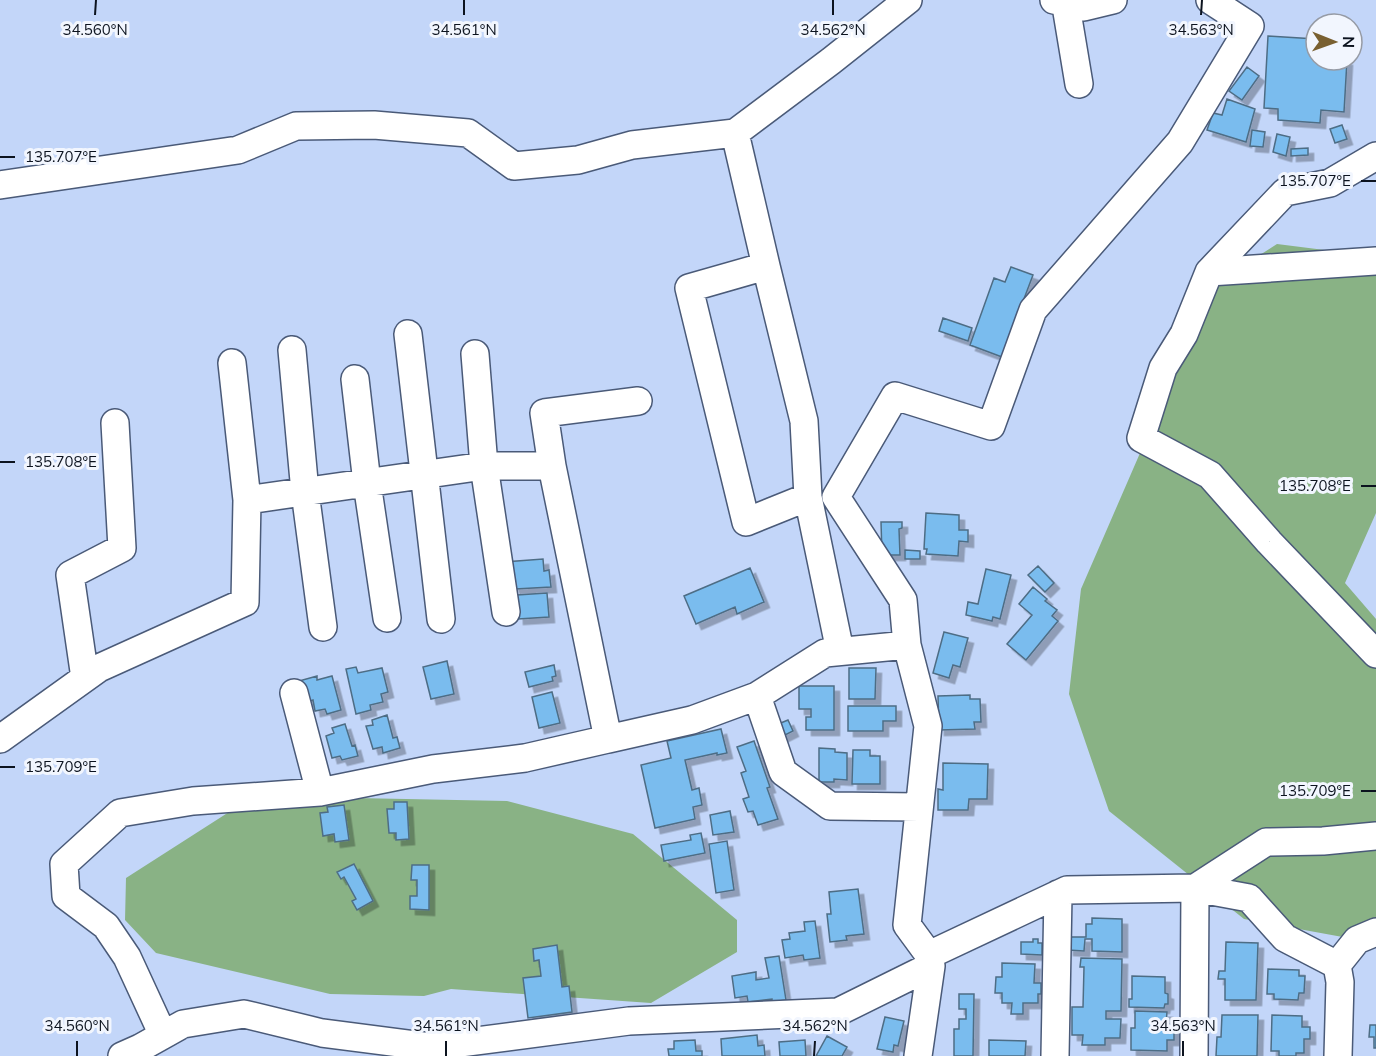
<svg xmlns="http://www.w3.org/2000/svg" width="1376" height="1056" font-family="Mulish,sans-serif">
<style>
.green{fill:#89b285}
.building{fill:#7abcee;stroke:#4e6d85;stroke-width:1.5;filter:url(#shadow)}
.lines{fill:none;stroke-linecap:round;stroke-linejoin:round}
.street-casing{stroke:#4a5a78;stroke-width:30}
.street{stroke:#fff;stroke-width:27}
.ticks{fill:none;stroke:#0c131f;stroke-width:2}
.ticks-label{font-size:15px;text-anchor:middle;fill:#0c131f;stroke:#f2f6fe;stroke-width:6;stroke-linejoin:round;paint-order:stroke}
</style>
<defs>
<filter id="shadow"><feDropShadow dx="5.5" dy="5.5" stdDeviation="0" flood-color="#0004"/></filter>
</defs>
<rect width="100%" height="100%" fill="#c3d6f9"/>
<path class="green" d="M1277,244l95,12 4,5v252l-31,70 31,36v323h-6l-126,-23 -135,-108 -40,-117 12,-105 132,-304z
M254,796l253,5 126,33 104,86v32l-86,51 -200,-14 -27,7 -94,-2 -174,-41 -31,-33 1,-42z"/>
<path class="building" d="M1268,36l48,3v21h31l-3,52 -23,-2 -1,13 -42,-3v-11l-14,-1z
M1247,67l12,9 -17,24 -13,-9z
M1227,99l28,10 -9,33 -39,-12 6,-17 9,2z
M1342,125l5,14 -12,4 -5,-14z
M1252,130l13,2 -2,15 -13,-1z
M1277,134l13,3 -4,19 -13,-4z
M1308,148v7l-17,1v-7z
M1011,267l22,8 -31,82 -32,-12 24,-67 11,4z
M943,318l29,10 -4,13 -29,-10z
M926,513l33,2v15h9v12l-9,-1 -1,15 -32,-2 1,-5h-3z
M881,522h21v6l-3,1 1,26h-18z
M905,550l15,1v8h-15z
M543,559l1,12 5,-1 2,17 -36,2 -11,-27z
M1038,566l16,17 -9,9 -17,-17z
M750,568l14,34 -27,12 -2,-7 -39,17 -12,-28z
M986,569l25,6 -11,44 -7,-2 -1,4 -26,-6 2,-13 10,2z
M1033,587l14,12 -2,2 12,9 -5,6 6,5 -32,39 -19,-16 25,-29 -13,-11z
M547,593l2,24 -31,2 -1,-24z
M944,632l24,6 -8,29 -7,-2 -4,13 -16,-5z
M447,661l7,33 -23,5 -8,-32z
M554,665l2,11 -4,1 1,4 -24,6 -4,-15z
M356,667l2,6 24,-5 6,24 -7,2 2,8 -13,3 1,5 -15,4 -10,-45z
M849,668h27l-1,31h-26z
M317,676v4l15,-4 9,34 -14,4 -2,-5 -10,2 -2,-11 -9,3 -5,-22z
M799,686h35v44h-28v-13h5v-8h-12z
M552,692l8,31 -21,5 -7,-31z
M970,695v4h10l1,23h-7l1,7 -36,1 -1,-34z
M848,706h48v15h-13v10h-35z
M387,715l6,23 4,-1 3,11 -17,5 -1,-6 -9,2 -7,-23 7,-1 -1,-5z
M788,720l5,11 -12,6 -5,-12z
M345,724l7,22 3,-1 3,11 -16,4 -2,-4 -8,2 -6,-22 8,-3 -2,-5z
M721,729l6,24 -10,2v-2l-32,7 7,30 7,-2 3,17 -9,2 2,12 -40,9 -14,-63 30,-7 -4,-17z
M754,741l16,46 -3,1 11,31 -20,6 -5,-14 -5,1 -5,-13 6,-2 -8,-24 5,-2 -9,-24z
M819,748l16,1v3l12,1v27l-13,-1v3h-15z
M853,750h17v6h10v28h-28z
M943,763l45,1 -1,35h-18l-1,11h-30v-21l5,1z
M394,802h13l2,37 -13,1v-7h-7l-2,-24h7z
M344,805l5,35 -14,2 -1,-8 -11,2 -3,-23 8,-1 -1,-5z
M730,811l4,21 -21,3 -3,-20z
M701,833l4,20 -41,8 -3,-16 30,-5 -1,-5z
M727,841l7,49 -18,3 -7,-49z
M354,864l19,37 -16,9 -5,-9 4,-2 -12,-22 -3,2 -4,-7z
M412,865h17v45l-19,-1v-13h7v-16h-6z
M858,889l6,45 -18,2 1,4 -17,2 -3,-28h4l-2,-22z
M1092,918l30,1v33l-30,-1v-12h-7l-1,12 -16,-1v-13h18v-13h6z
M815,921l5,37 -16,2 -1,-5 -18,3 -3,-18 8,-1 -1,-6 16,-2 -1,-9z
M1033,939h5v4h4v12l-21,-1v-12h12z
M1226,942l32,1 -2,57h-31v-21h-7l1,-8h6z
M557,945l5,42 7,-1 3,26 -44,6 -5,-40 18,-2 -2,-16 -5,1 -1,-12z
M779,956l7,44 -14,2v-3l-24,3 -1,-6 -12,2 -3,-22 24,-4v8l13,-2 -4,-20z
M1081,958l41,1 -1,52h-15v8h15l-1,19h-15v7h-23l1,-10h-11v-28h11l1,-40h-4z
M1002,963l33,1 -1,19h7v11h-3v9h-15v11h-12l1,-11h-10v-10h-7l1,-16h6z
M1268,969l31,1v6h6l-1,17h-5l-1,7 -24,-1v-5h-7z
M1132,976l33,1v16l3,1v10h-3l-1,4 -35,-1v-8h3z
M959,994h15l-1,62h-19v-27h5v-10h7v-10h-7z
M1135,1011l32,1 -1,12h8v16h-7v11l-36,-1v-22h4z
M1222,1015h36l-1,41h-41l1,-19h4z
M1272,1015l30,1v11h8v12h-6v14h-8v3h-17v-5h-8z
M885,1017l19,4 -6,25 -4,-1 -1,7 -16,-3z
M1370,1025h6v23h-2v-11h-5z
M757,1035l1,11 6,-1 1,11h-43l-1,-17z
M827,1036l20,11 -5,9h-26z
M695,1040l1,11h6v5h-33l-1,-7h6v-8z
M805,1040l1,16h-26l-1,-14z
M989,1040l37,1 -1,15h-36z"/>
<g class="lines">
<defs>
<path id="street" d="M1054,0l30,7 29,-7
M1065,0l14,84
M735,133l31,133 38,155 4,76 32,154
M0,185l238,-35 58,-24 78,-1 94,8 46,33 64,-6 54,-15 103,-12 96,-72 77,-61
M1376,261l-167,11 -25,62 -21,34 -22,70 69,37 59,67 107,112
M766,266l-77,22 57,234 62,-25
M1209,272l76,-80 45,-9 46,-27
M408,334l33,285
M292,350l13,142 18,135
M475,354l9,112 22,146
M232,363l15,137
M355,379l12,104 20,135
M552,466l-8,-53 94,-12
M85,678l-15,-103 52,-27 -7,-125
M294,693l26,99
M757,696l26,76 47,34 89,1
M0,739l99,-71 146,-66 2,-102 237,-34h68l56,273 84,-19 65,-24 68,-43 82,-8
M1195,888l71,-46 57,-1 53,-5
M929,955l138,-65 128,-2 54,10 36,40 52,27
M1337,965l3,17 -2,74
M1337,965l20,-25 19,-8
M163,1035l-36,-78 -21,-31 -40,-30 -2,-32 56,-51 73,-12 127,-9 113,-23 92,-11 83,-19
M122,1056l18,-8 43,-24 61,-10 78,19 108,14 199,-26 209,-9 93,-46
M918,1056l13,-90 -2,-11 -22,-30 21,-199 -21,-81 -4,-45 -67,-103 59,-101 96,30 42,-116 147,-168 70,-116 -40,-26
M1055,1056l3,-162
M1194,1056l1,-168"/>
</defs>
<use href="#street" class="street-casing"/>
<use href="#street" class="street"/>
</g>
<path class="ticks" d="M95,15l1,-15M464,15v-15M833,15v-15M1201,15l1,-15M0,157h15M1361,181h15M0,462h15M1361,486h15M0,767h15M1361,791h15M77,1056v-15M446,1056v-15M814,1056l1,-15M1183,1056v-15"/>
<g class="ticks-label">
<text x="95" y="35">34.560°N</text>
<text x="464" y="35">34.561°N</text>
<text x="833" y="35">34.562°N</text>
<text x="1201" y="35">34.563°N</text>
<text x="61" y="162">135.707°E</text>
<text x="1315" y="186">135.707°E</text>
<text x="61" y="467">135.708°E</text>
<text x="1315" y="491">135.708°E</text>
<text x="61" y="772">135.709°E</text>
<text x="1315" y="796">135.709°E</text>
<text x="77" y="1031">34.560°N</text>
<text x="446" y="1031">34.561°N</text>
<text x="815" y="1031">34.562°N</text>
<text x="1183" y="1031">34.563°N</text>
</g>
<g transform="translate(1334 42) rotate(91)"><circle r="28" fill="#f2f6fe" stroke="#969ba5" stroke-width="1.5"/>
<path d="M0-4.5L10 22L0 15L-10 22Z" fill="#796031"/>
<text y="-9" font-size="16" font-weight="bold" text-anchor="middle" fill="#0c131f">N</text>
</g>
</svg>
